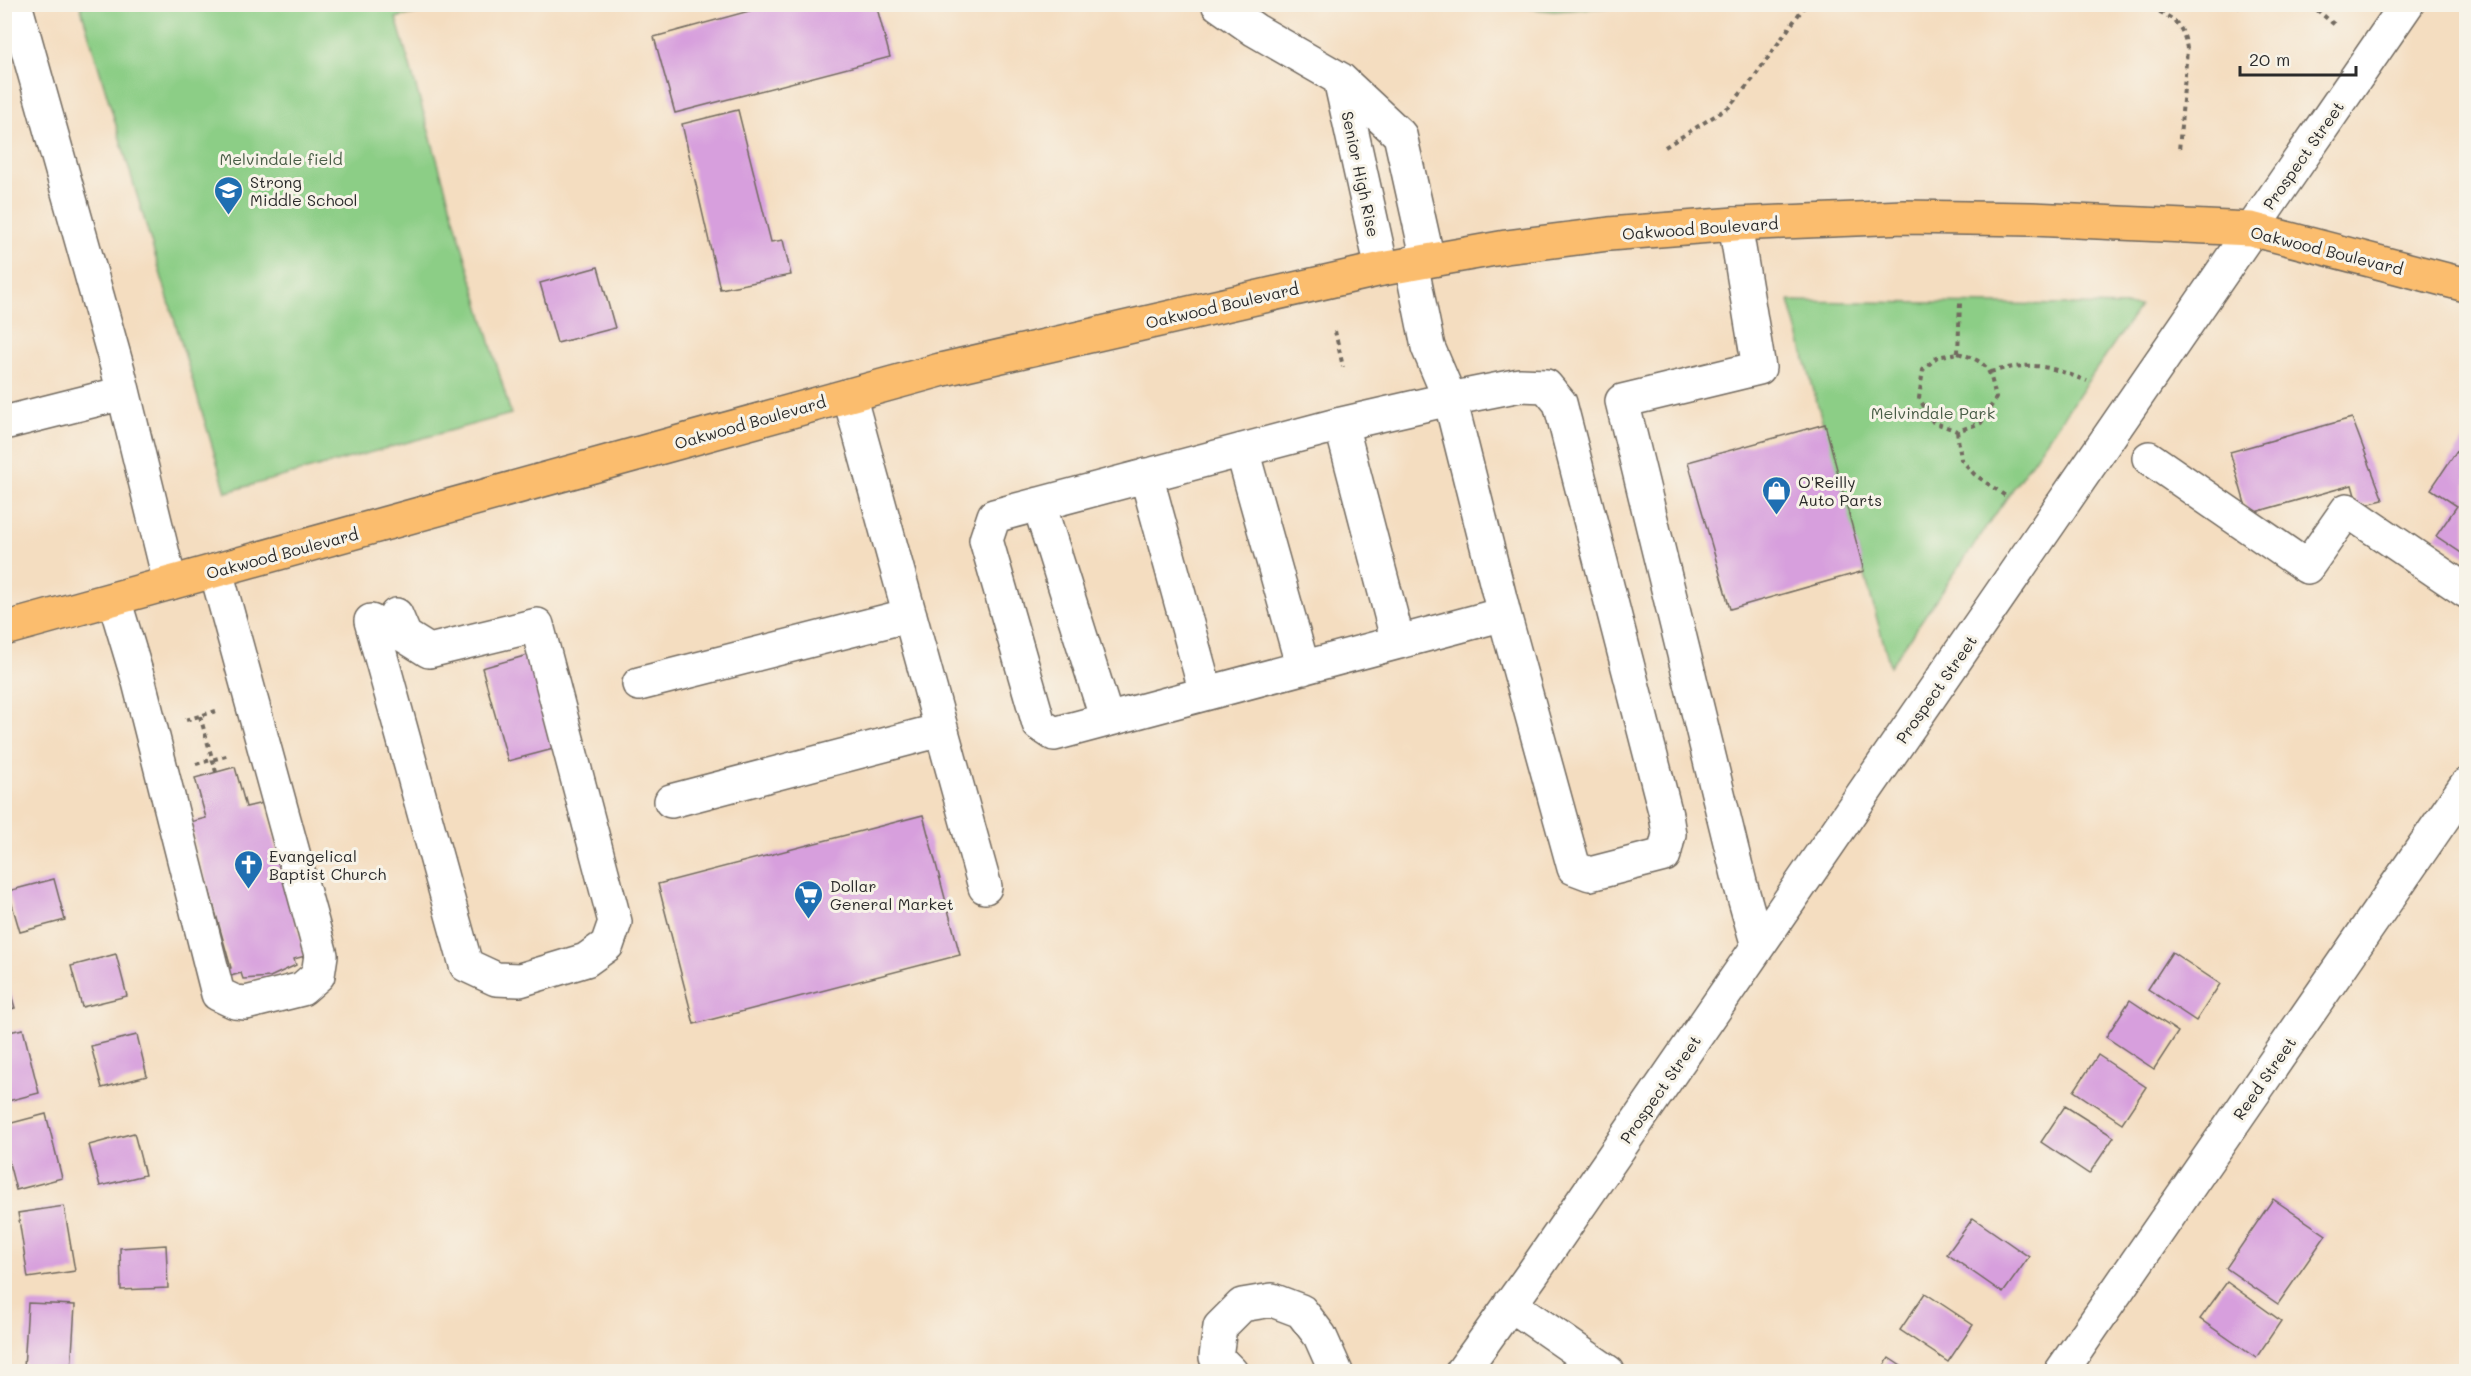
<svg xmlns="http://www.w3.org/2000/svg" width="2471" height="1376" font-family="Mali,sans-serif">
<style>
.green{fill:#8cce86;stroke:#5c7c58;stroke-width:1.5}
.building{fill:#d79fdd}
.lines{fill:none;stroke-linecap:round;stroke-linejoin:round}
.minor-casing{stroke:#71695f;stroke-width:36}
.major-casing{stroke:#71695f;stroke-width:36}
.path{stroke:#71695f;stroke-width:4;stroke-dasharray:4.5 4.5;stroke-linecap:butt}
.minor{stroke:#fff;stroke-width:33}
.major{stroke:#fbbd6e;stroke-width:33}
.labels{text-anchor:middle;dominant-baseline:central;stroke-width:6;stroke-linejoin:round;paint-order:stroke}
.street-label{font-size:16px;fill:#2b2b2b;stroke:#f7f3e8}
.park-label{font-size:16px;fill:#485c46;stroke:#f7f3e8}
.poi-label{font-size:16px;fill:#2b2b2b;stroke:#f7f3e8;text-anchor:start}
</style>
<rect width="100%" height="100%" fill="#f7f3e8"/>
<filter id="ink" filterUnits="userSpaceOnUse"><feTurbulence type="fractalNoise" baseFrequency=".0167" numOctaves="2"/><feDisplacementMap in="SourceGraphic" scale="12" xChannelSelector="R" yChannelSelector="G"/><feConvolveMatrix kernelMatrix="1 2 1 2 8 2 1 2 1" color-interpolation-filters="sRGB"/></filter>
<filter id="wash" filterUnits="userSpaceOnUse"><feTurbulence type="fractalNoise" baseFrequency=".008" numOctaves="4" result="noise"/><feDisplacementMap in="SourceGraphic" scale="24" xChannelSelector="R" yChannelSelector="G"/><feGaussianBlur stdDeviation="1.35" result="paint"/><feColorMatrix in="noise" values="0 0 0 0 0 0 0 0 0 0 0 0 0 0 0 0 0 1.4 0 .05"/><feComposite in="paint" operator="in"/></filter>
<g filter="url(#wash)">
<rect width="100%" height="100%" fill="#f4ddc0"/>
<path class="green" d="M80,5h369l-53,13 115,396 -285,78z
M1498,5h119l-7,2 -56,4z
M1789,301l351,5 -250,360z"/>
<g id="blocks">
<path class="building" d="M775,4h101l14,53 -215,56 -21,-76z
M738,110l33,132 12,-2 8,35 -71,14 -38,-165z
M598,267l17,61 -58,15 -17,-60z
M2352,418l31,82 -25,6 -6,-21 -104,29 -18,-62z
M1825,424l39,147 -134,38 -42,-147z
M2466,437v119l-30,-20 21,-30 -26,-17z
M535,653l26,94 -53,14 -26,-93z
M235,767l11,40 17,-4 42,153 -11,3 2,6 -26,12 -27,2 -2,-6 -17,5 -3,-8 10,-2 -41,-146 16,-4 -11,-40z
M923,815l37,140 -266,69 -36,-140z
M54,879l11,41 -45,12 -12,-41z
M2172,952l48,32 -24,37 -48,-32z
M116,954l11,42 -45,11 -11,-41z
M4,970l11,38 -11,3z
M2130,1000l48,32 -24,37 -48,-32z
M23,1029l16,64 -35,9v-69z
M137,1035l10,41 -45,12 -11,-42z
M2098,1055l48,32 -24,36 -48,-32z
M2065,1106l49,31 -25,37 -48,-32z
M46,1114l16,64 -46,12 -12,-46v-19z
M134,1133l11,42 -45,11 -11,-41z
M2273,1199l53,36 -48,69 -52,-36z
M64,1206l11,65 -47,7 -10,-65z
M1973,1218l56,39 -26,36 -56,-39z
M166,1245l2,43 -47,2 -1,-42z
M2227,1282l54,39 -25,37 -56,-39z
M1925,1293l48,32 -25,37 -48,-32z
M28,1303l47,2 -4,66 -47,-3z
M1889,1358l21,14h-30z"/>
</g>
</g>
<g filter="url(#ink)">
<use href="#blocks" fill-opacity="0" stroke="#71695f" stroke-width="1.5"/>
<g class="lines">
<defs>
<path id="minor" d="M15,4l103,366 52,213
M1218,4l37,26 85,49 60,56 28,125
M1340,79l42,190
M1735,224l24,144 -137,33 118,482 18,63
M1411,263l17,84 22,52 70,-14 26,1 14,17 106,412 3,19 -5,21 -74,19 -16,-6 -70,-254 -450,120 -15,-10 -53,-184 8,-24 347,-92 109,-25 54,215
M849,395l136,492
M4,423l119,-30
M1341,424l57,218
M1242,450l61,218
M2149,458l158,109 40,-57 119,81
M1146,475l60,218
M1039,504l68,216
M114,599l25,83 79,312 17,8 11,1 56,-14 16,-14 3,-20 -105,-384
M371,621l95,344 30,14 24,1 66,-20 21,-15 8,-23 -78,-297 -108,26 -24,-15 -9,-21
M639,684l271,-69
M671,801l270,-71
M1510,1304l98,68
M1231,1372l-15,-15 4,-30 22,-22 30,-5 29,11 19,25 16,36
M1462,1372l71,-99 874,-1269
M2061,1372l405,-587"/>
<path id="major" d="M4,629l936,-259 442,-101 124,-22 103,-13 126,-10 169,-7 128,2 219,10 215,56"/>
</defs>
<use href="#minor" class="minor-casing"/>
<use href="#major" class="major-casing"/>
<path class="path" d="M2143,4c25,12 40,15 44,45l-8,102
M2230,4l11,3 14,-3
M2310,4l26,22
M1665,147l64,-40 24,-28 53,-75
M1335,331l8,36
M1958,353c32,10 31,15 38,45l-15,25 -24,8 -24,-9 -14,-24 4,-28 14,-13z
M1958,353l2,-50
M1990,372c43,-11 56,-7 97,9
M1957,431l4,28 13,15 33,23
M200,716l16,56
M186,720l30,-9
M196,764l34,-9"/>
<use href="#minor" class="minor"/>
<use href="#major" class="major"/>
</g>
</g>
<defs>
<symbol id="school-pin" viewBox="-11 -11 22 30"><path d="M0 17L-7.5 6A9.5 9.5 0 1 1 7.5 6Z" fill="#1f6fb2" stroke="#f7f3e8"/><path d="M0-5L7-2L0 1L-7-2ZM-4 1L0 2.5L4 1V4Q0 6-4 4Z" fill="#fff"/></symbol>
<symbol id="shop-pin" viewBox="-11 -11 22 30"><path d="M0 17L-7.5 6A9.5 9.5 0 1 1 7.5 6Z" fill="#1f6fb2" stroke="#f7f3e8"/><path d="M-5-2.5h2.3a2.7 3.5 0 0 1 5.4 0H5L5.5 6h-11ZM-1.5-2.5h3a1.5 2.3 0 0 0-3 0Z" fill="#fff"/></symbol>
<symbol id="church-pin" viewBox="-11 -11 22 30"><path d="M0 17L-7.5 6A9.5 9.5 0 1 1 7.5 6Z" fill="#1f6fb2" stroke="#f7f3e8"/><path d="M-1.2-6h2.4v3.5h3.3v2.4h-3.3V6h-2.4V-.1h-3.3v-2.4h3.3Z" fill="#fff"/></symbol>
<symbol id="supermarket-pin" viewBox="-11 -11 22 30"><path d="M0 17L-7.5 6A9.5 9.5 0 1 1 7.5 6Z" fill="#1f6fb2" stroke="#f7f3e8"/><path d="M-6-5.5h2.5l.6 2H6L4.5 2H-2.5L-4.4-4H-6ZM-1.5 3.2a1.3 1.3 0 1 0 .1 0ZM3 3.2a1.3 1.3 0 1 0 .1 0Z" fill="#fff"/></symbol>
</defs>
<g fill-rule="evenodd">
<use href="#school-pin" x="212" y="174" width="33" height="45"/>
<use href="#shop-pin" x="1760" y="474" width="33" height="45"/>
<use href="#church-pin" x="232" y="848" width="33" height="45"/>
<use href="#supermarket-pin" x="792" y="878" width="33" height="45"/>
</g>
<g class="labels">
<g class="street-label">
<text transform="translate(2303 155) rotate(-55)">Prospect Street</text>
<text transform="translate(1361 174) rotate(78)">Senior High Rise</text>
<text transform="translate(1700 228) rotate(-4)">Oakwood Boulevard</text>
<text transform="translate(2327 250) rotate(14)">Oakwood Boulevard</text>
<text transform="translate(1222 305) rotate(-13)">Oakwood Boulevard</text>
<text transform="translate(750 422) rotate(-16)">Oakwood Boulevard</text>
<text transform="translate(282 553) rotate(-15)">Oakwood Boulevard</text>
<text transform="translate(1936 689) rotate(-55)">Prospect Street</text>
<text transform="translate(2264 1078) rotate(-55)">Reed Street</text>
<text transform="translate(1660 1089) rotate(-55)">Prospect Street</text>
</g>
<g class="park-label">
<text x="281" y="158">Melvindale field</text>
<text x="1933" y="412">Melvindale Park</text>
</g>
<g class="poi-label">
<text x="250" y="181">Strong<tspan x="250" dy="18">Middle School</tspan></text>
<text x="1798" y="481">O'Reilly<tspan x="1798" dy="18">Auto Parts</tspan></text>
<text x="269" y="855">Evangelical<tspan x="269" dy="18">Baptist Church</tspan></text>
<text x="830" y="885">Dollar<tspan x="830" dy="18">General Market</tspan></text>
</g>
</g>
<rect width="2471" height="1376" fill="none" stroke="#f7f3e8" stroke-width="24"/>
<path d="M2240 66v9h116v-9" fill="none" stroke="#2b2b2b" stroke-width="3"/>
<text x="2249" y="66" font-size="18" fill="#2b2b2b" stroke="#f7f3e8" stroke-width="4.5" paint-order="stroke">20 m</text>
</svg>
